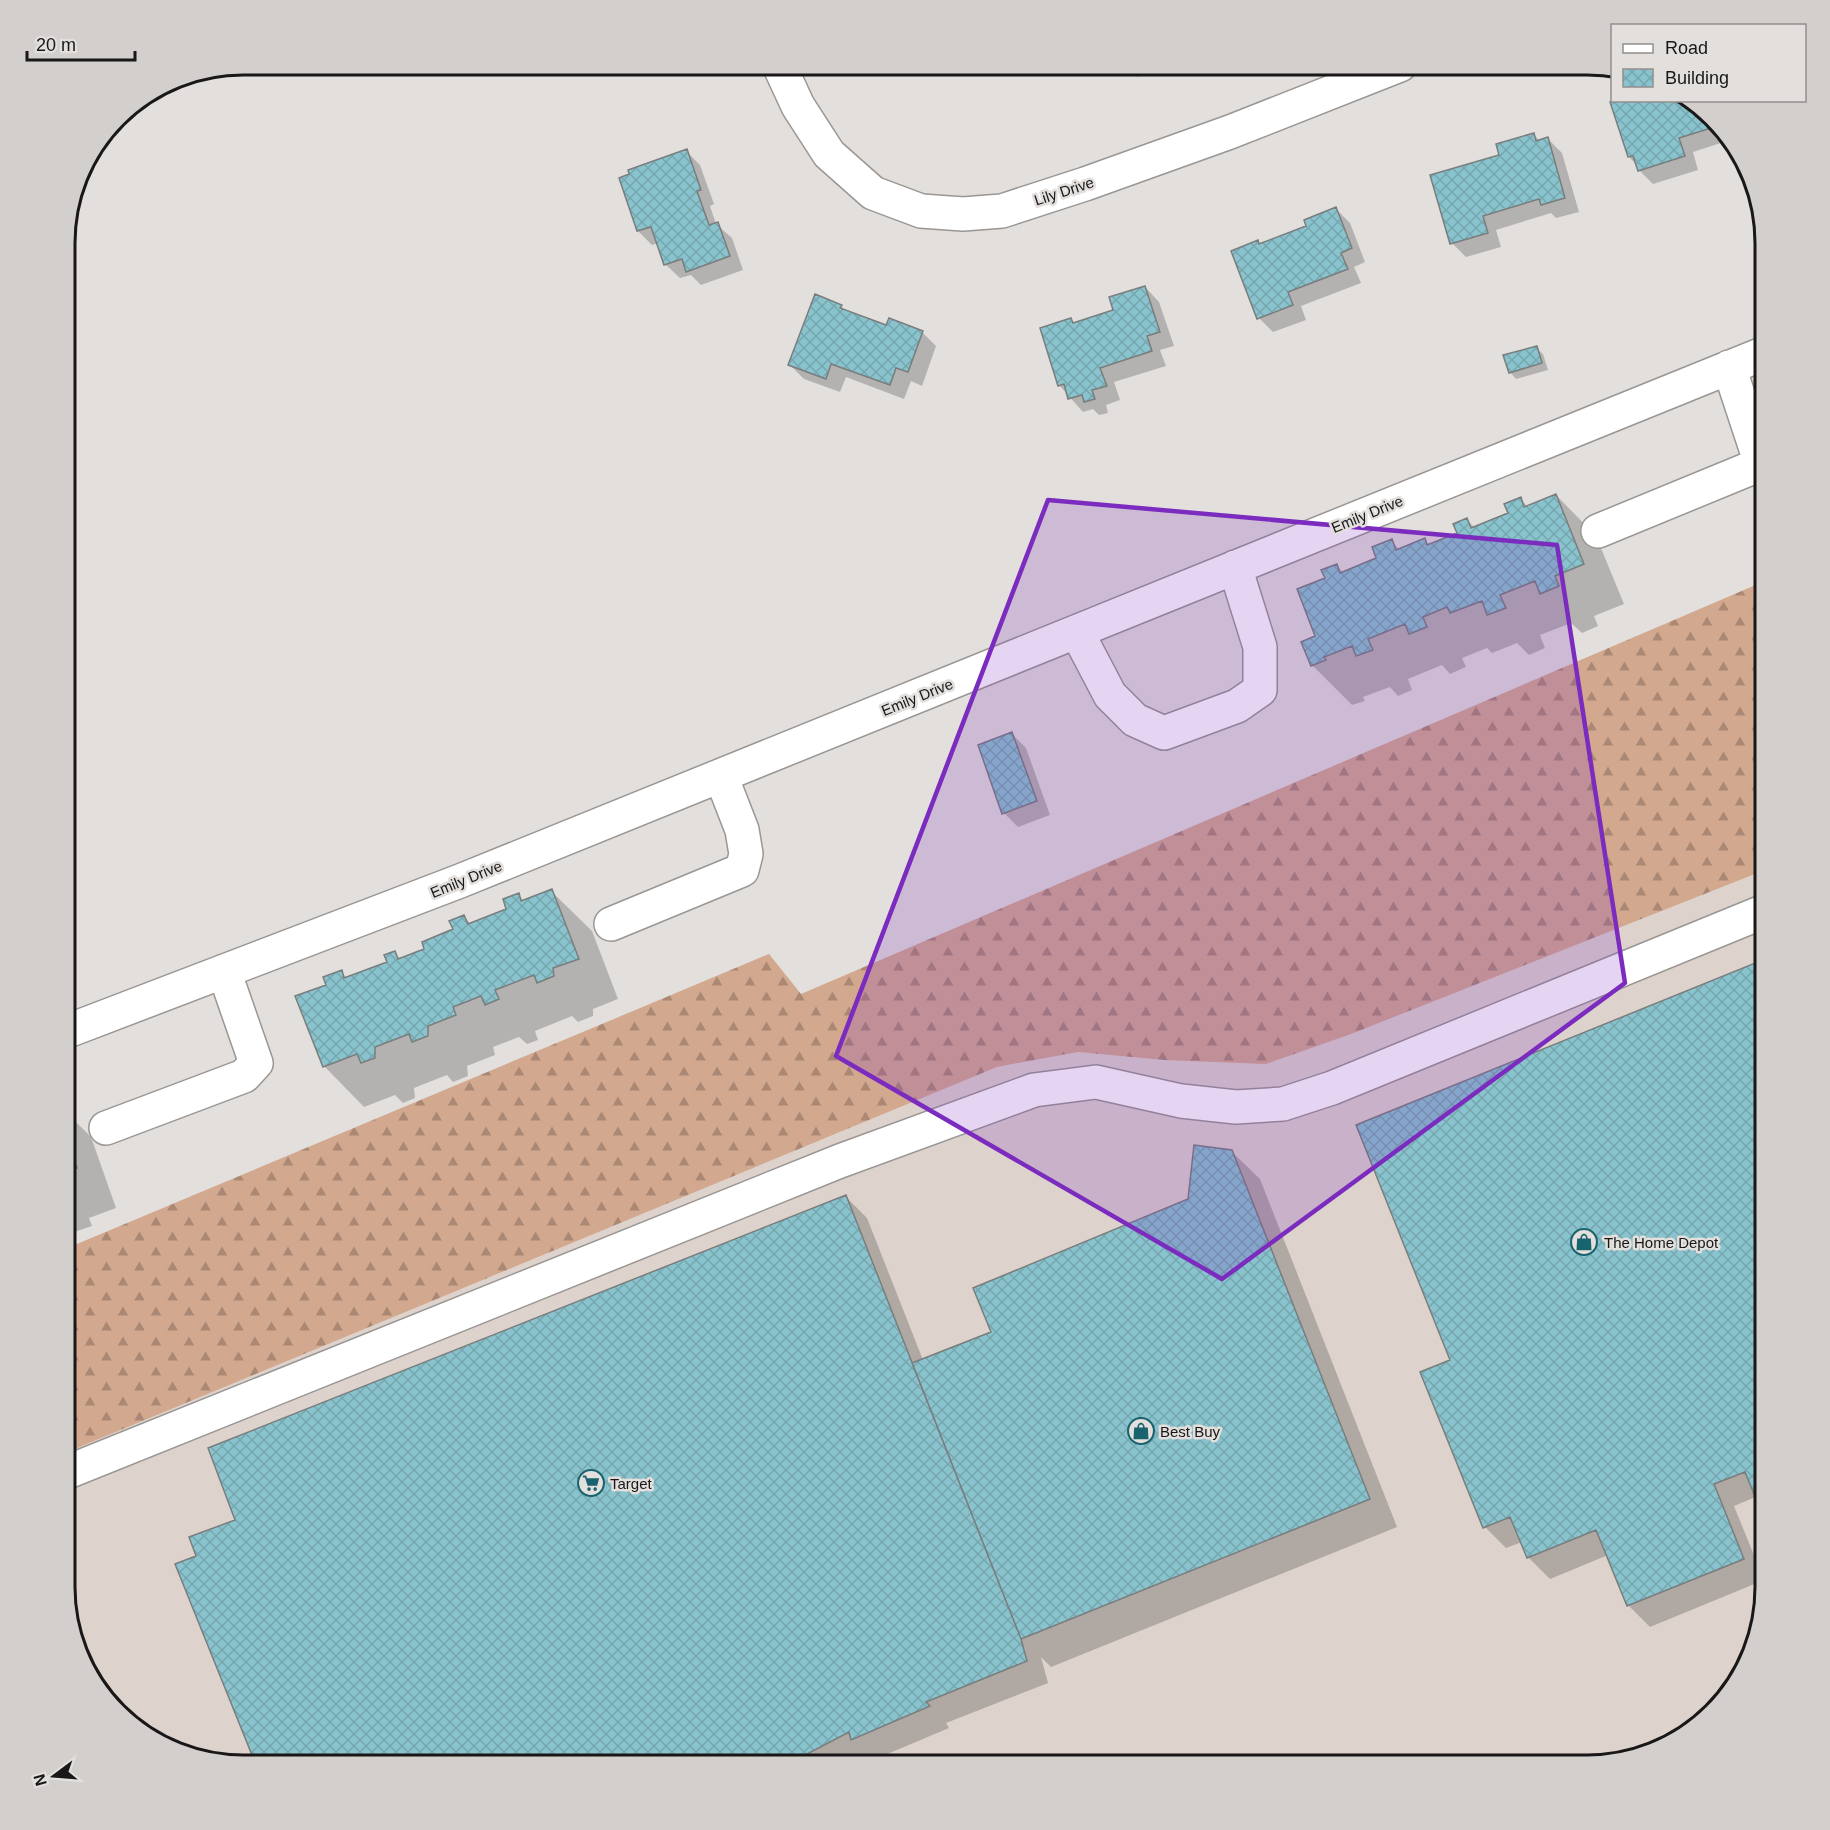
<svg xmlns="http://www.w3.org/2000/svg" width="1830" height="1830" font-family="Arial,sans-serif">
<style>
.built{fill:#ddd2cc}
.forest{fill:url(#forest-firs)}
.shadow{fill:#0003}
.building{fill:url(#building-cross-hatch);stroke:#797d7d;stroke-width:1.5}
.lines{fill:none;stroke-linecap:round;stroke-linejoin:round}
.minor-casing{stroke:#999694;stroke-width:36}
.minor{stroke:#fff;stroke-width:33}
.marked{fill:#7b2cbf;fill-opacity:0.2;stroke:#7b2cbf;stroke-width:4.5;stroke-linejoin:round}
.labels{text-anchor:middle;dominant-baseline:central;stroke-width:5;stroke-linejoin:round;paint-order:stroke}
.street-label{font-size:15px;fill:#191717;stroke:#e2dfdd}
.poi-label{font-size:15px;fill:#191717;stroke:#e2dfdd;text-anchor:start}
.rim{fill:none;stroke:#191717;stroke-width:3}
</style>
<defs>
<pattern id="forest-firs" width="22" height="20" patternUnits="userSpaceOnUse" patternTransform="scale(1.5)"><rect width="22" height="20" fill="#d2a88e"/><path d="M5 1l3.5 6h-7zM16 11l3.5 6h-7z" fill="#aa8873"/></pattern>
<pattern id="building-cross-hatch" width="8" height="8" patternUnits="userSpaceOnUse" patternTransform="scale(1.5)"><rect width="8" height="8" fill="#89c3cd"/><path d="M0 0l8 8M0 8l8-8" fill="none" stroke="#76a7af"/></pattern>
</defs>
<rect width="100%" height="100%" fill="#e2dfdd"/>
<path class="built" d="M1765,870v717l-13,69 -47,65 -50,31 -68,13h-1344l-69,-13 -65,-47 -31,-50 -13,-68v-134l932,-386 81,-15 86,8 187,-26z"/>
<path class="forest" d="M1765,581v289l-414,164 -85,30 -102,-4 -86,-8 -81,15 -932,386v-204l704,-295 32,40z"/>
<path class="shadow" d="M1125,65h41l-29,12z
M1689,100l32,25 9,15 -37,12 5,18 -45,14 -14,-14 -2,-5 -8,-8z
M1533,134l7,7 8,-2 14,14 17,59 -23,6 -5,-5 -55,17 5,17 -35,10 -14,-14 49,-87z
M686,151l14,14 14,39 -4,2 6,18 16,14 11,32 -42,15 -10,-10 -11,3 -15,-14 -7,-21 -6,2 -14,-14z
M1336,209l14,14 15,39 -11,5 7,16 -60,23 5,14 -33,12 -14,-14 -2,-76 3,3 48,-19z
M1145,287l14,15 15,44 -14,4 6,16 -52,16 6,18 -14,5 2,8 -9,2 -6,-6 -10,3 -24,-27 12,-65 4,4 40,-13z
M841,306l6,6 40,15 35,5 14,14 -14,40 -11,-5 -7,18 -58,-22 -6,15 -36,-13 -14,-14z
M1536,348l7,6 5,16 -32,9 -6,-7z
M1556,495l40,41 28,68 -30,12 4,10 -16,7 -11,-10 -31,12 5,13 -16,7 -12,-12 -25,10 -5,-5 -25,10 4,9 -16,7 -8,-9 -34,14 4,11 -14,6 -8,-9 -27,10 2,4 -13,4 -40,-40 15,-87 9,-12 8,7 34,-14 13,-18 9,9 25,-10 5,5 28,-11 9,-14 8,8 35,-14 11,-15 7,8z
M1012,734l14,14 24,67 -32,12 -14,-14z
M65,783l9,19 -9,4z
M551,891l41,40 26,68 -25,10v7l-15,6 -6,-6 -37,15 3,9 -11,4 -8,-7 -26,10 2,8 -28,11 1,10 -15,6 -6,-7 -33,13 1,10 -12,5 -8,-8 -31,12 -40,-41 4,-80 13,-14 6,6 42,-16 5,-9 8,7 24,-10 29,-20 9,-13 7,7 37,-14 10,-15 6,6z
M1765,961v543l-7,-8 -24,10 30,74 -114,47 -22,-22 -20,-50 -58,24 -22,-22 -6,-15 -16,6 -21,-21 -33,-166 -95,-235z
M65,1111l26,26 25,71 -27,10 3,8 -18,6 -6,-6 -3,1z
M1231,1151l29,28 137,348 -346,140 -10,-10 7,26 -102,40 3,5 -76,32 -5,-5 -21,10h-590l-80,-200 21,-8 39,-37 609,-323 21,21 56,142 70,-27 197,-133z"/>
<path class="building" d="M1615,100h74l32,25 -42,13 6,18 -47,15 -5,-15 -5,1 -18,-55z
M1534,133l2,8 12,-4 17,61 -24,7 -2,-6 -56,17 5,17 -38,11 -20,-69 69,-20 -3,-11z
M687,149l14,41 -4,1 12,34 9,-3 12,34 -44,16 -4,-13 -18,6 -13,-38 -14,4 -18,-53 10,-4 -1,-4z
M1336,207l16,41 -11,5 7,16 -60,23 5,13 -36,14 -26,-68 27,-11 1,4 47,-18 -2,-6z
M1145,286l15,46 -13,4 5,15 -52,17 7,18 -15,4 3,9 -11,3 -2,-7 -14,4 -4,-15 -6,2 -18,-58 31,-10 2,5 40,-13 -4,-13z
M815,294l27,11 -2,3 46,17 3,-7 34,13 -15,41 -12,-4 -6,17 -59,-21 -5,15 -38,-14z
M1537,346l5,17 -33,10 -6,-18z
M1556,494l28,70 -29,12 4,10 -19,8 -5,-13 -35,14 6,13 -19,7 -5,-14 -32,12 -3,-6 -24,10 4,10 -18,7 -4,-10 -37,15 5,11 -17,6 -4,-10 -28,11 2,3 -15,6 -10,-24 14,-6 -18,-47 28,-11 -4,-8 16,-6 3,9 36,-15 -4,-11 20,-8 4,11 29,-12 2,7 30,-12 -4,-9 14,-6 4,10 37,-15 -4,-9 17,-7 3,10z
M1012,732l25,69 -35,13 -24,-69z
M552,889l27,70 -26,9 1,8 -17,7 -3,-8 -39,15 4,9 -14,6 -4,-9 -28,11 3,8 -28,11v10l-16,6 -3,-8 -34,13v11l-14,5 -4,-9 -34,13 -28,-71 31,-11 -3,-8 19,-7 2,8 43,-16 -3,-7 11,-4 3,8 26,-10 -2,-7 31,-13 -4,-8 15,-6 4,9 38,-15 -3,-10 16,-6 2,8z
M1765,959v530l-11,5 -9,-22 -31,12 30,75 -117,47 -31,-76 -69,28 -17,-41 -27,11 -63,-156 30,-12 -94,-235z
M65,1134l12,34 -12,4z
M1194,1145l38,5 138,349 -349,140 -109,-276 79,-31 -18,-44 215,-89z
M846,1195l175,444 6,22 -101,41 4,4 -79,34 -2,-8 -63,33h-530l-81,-201 21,-8 -7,-19 46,-17 -27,-72z"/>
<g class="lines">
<defs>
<path id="minor" d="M779,65l19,41 31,48 44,39 48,18 42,3 39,-3 83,-27 145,-52 170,-67
M1598,531l163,-67 -32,-97
M1077,632l33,63 25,25 29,13 73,-27 23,-16v-43l-25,-80
M611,924l131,-54 4,-16 -4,-24 -21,-54
M65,1032l395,-151 1305,-528
M106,1128l138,-52 12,-13 -32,-92
M65,1473l775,-312 194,-71 62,-8 85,19 55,6 47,-3 49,-16 433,-177"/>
</defs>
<use href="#minor" class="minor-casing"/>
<use href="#minor" class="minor"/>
</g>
<path class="marked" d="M1048,500l509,45 68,438 -403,296 -386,-223z"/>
<defs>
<symbol id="shop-ring" viewBox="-11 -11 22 22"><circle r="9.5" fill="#e2dfdd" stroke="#18636e" stroke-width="1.5"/><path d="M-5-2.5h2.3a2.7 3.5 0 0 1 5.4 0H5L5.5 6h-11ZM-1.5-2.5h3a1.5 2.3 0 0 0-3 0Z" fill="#18636e"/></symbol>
<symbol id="supermarket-ring" viewBox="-11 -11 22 22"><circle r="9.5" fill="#e2dfdd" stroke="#18636e" stroke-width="1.5"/><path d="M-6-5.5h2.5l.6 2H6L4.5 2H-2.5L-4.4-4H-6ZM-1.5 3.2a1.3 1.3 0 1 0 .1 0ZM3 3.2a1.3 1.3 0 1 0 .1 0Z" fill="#18636e"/></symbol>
</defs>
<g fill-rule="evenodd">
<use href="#shop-ring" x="1569" y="1227" width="30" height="30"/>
<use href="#shop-ring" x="1126" y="1416" width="30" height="30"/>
<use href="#supermarket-ring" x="576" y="1468" width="30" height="30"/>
</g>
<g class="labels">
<g class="street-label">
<text transform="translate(1064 191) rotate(-18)">Lily Drive</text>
<text transform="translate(1367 514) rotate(-22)">Emily Drive</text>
<text transform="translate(917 697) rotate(-22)">Emily Drive</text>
<text transform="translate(466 879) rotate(-22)">Emily Drive</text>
</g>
<g class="poi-label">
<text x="1604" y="1242">The Home Depot</text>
<text x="1160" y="1431">Best Buy</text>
<text x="610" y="1483">Target</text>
</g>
</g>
<path d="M0 0H1830V1830H0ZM243 75H1587A168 168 0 0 1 1755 243V1587A168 168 0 0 1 1587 1755H243A168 168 0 0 1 75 1587V243A168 168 0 0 1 243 75Z" fill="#d2cfcd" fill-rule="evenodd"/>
<path class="rim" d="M243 75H1587A168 168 0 0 1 1755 243V1587A168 168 0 0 1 1587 1755H243A168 168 0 0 1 75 1587V243A168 168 0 0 1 243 75Z"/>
<rect x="1611" y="24" width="195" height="78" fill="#e2dfdd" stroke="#928f8e" stroke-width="1.5"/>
<rect x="1623" y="44" width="30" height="9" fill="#ffffff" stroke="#928f8e" stroke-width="1.5"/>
<text x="1665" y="54" font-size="18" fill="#191717">Road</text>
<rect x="1623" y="69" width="30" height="18" fill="url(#building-cross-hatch)" stroke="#928f8e" stroke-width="1.5"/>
<text x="1665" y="84" font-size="18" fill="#191717">Building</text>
<g transform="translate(54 1776) rotate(254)" stroke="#e2dfdd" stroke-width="4.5" paint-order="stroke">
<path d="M0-4.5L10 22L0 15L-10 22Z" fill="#191717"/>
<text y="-9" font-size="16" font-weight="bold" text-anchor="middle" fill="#191717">N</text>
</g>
<path d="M27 51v9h108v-9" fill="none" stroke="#191717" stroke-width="3"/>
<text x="36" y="51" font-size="18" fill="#191717" stroke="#e2dfdd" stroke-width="4.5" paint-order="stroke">20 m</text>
</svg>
